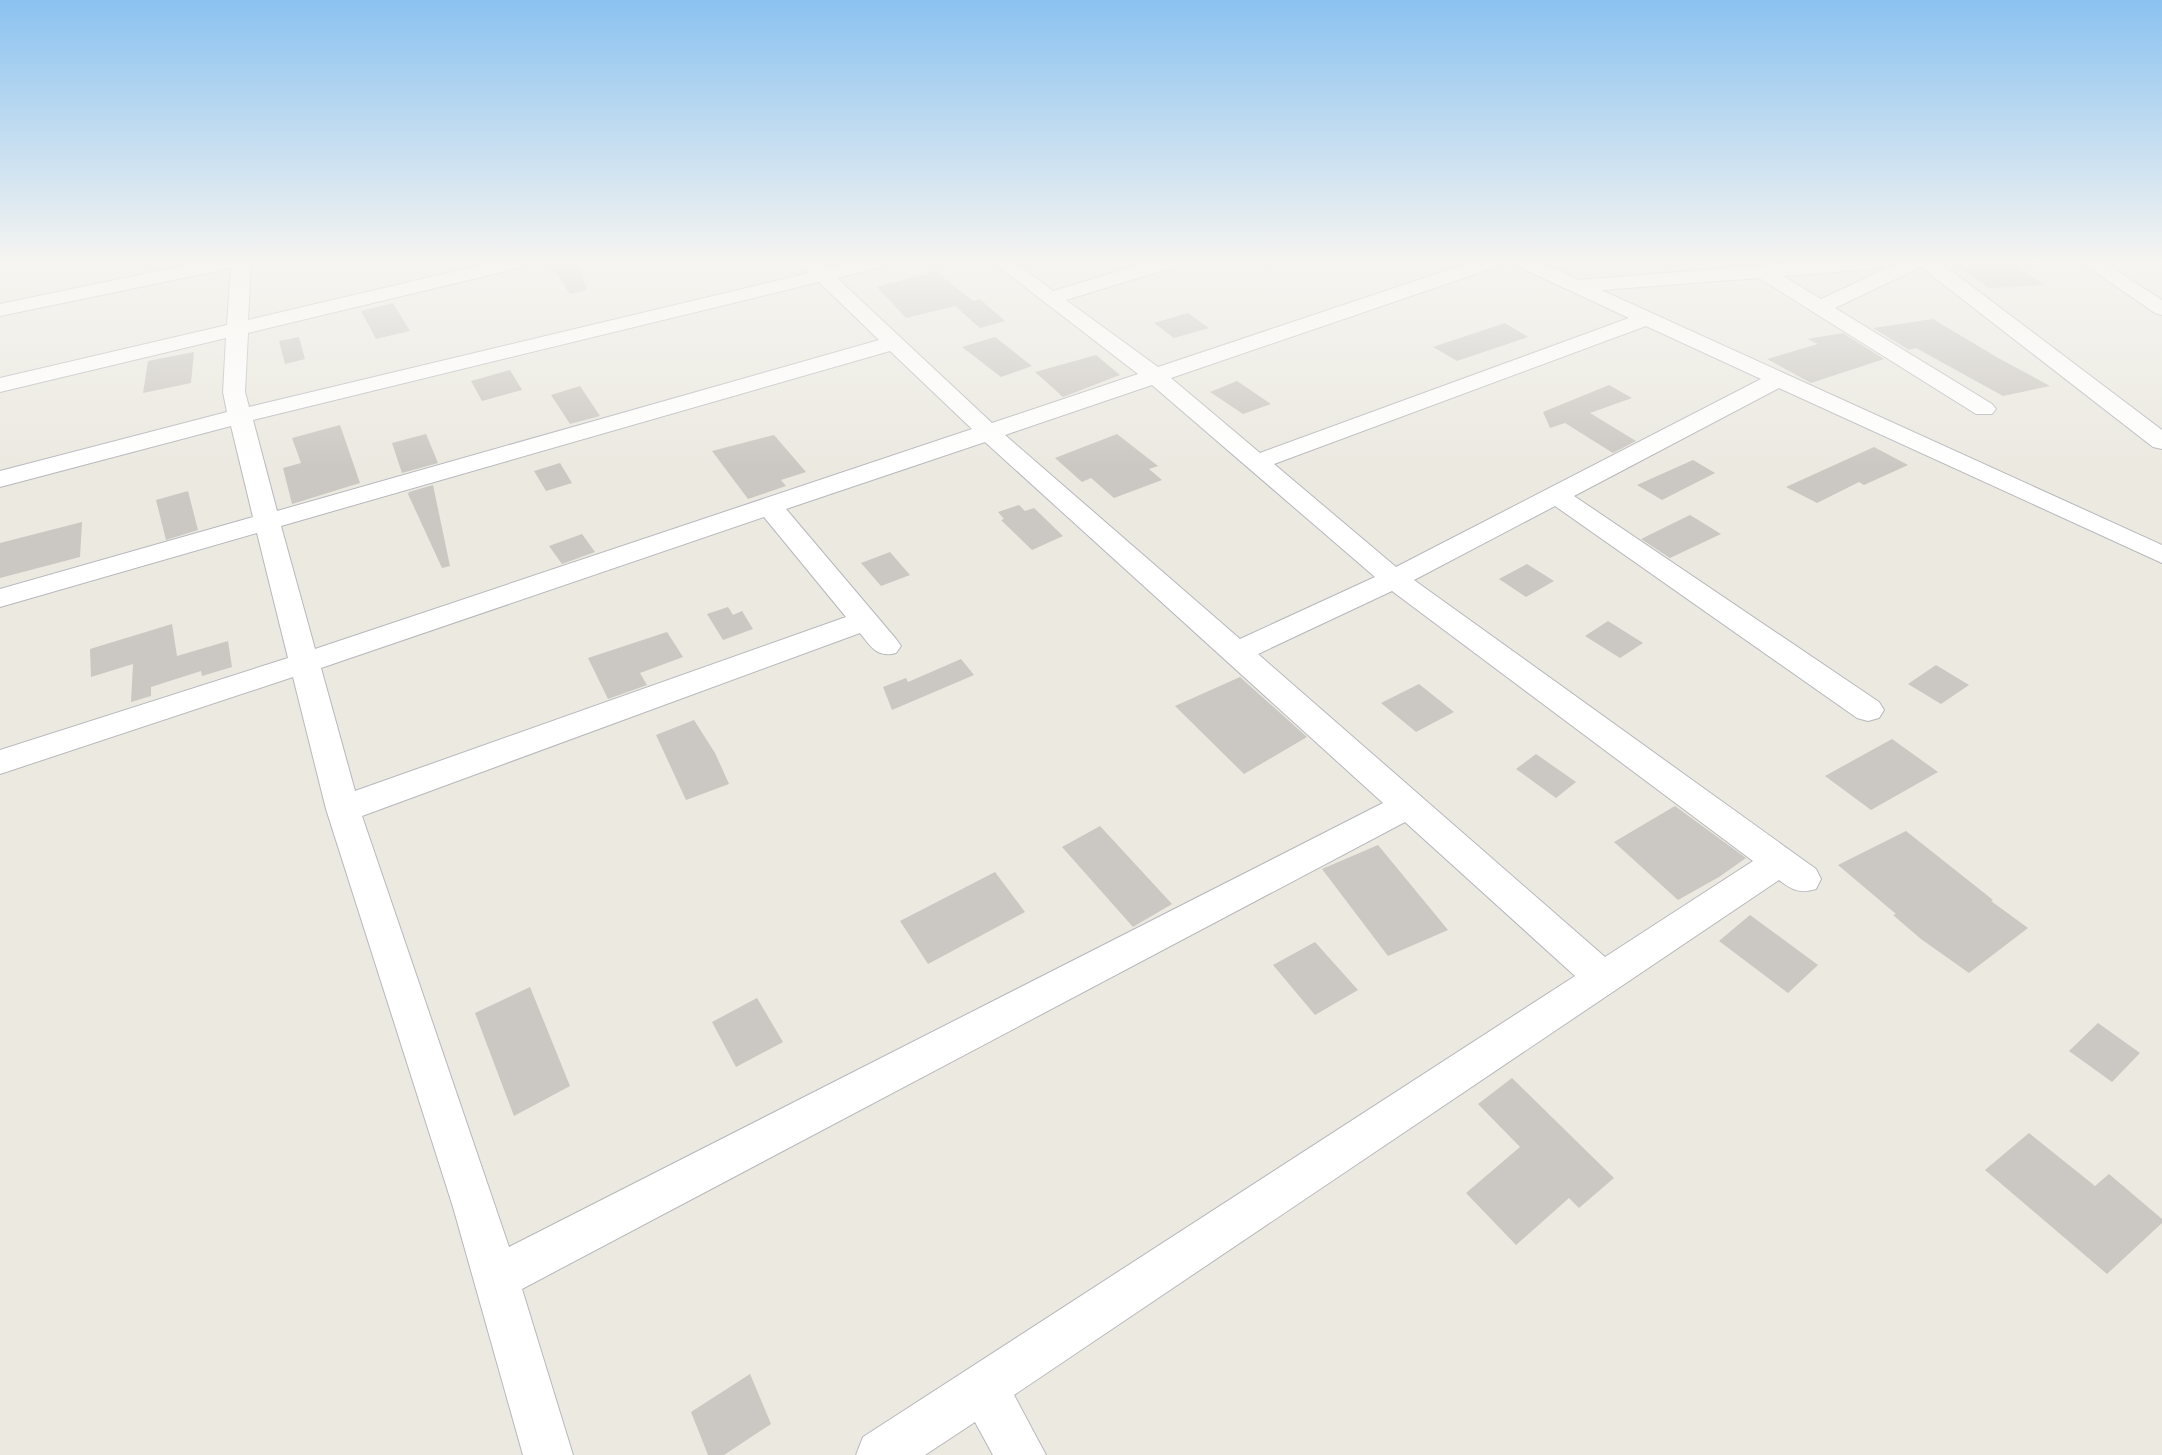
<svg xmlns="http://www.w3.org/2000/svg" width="2162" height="1455" font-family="Roboto,sans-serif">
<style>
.building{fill:#cbc7c2}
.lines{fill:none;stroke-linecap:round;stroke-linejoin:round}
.minor-casing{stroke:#b6b8bd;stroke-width:2}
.minor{fill:#fff;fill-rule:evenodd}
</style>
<rect width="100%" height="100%" fill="#ebe9e0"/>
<path class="building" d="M549,263h28l10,27 -17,4z
M2013,264l32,21 -56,3 -29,-21z
M936,271l37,30 7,-2 25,22 -25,7 -25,-22 -49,12 -29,-31z
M393,303l17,28 -34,8 -15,-28z
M1188,313l21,15 -35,10 -20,-15z
M1933,319l67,40 50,27 -47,10 -87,-48 -7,2 -36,-22z
M1505,323l23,14 -71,24 -24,-14z
M1843,333l41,26 -73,24 -44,-24 51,-15 -11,-5z
M299,337l6,22 -20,5 -6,-23z
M995,337l37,29 -31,11 -39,-30z
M194,352l-3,31 -48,10 5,-32z
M1096,355l24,20 -57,22 -28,-25z
M510,370l12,20 -40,11 -11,-20z
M1237,381l34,23 -28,10 -33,-22z
M1609,385l23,13 -42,15 46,28 -23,12 -48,-30 -15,5 -7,-16z
M580,386l20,30 -30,8 -19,-29z
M340,425l20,58 -68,21 -9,-36 18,-5 -9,-25z
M426,434l12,29 -36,10 -10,-30z
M1117,434l41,32 -9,3 13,11 -48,18 -23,-20 -9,4 -27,-24z
M774,435l32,37 -25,8 5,6 -38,13 -36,-48z
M1874,447l34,18 -44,20 -5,-3 -42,21 -31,-16z
M1693,460l22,13 -53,27 -25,-15z
M560,463l12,20 -26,8 -12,-20z
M433,485l17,81 -8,2 -34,-74 1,-2z
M188,491l10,39 -32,10 -10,-40z
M1019,505l6,6 9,-3 29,28 -31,14 -31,-30 3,-1 -6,-7z
M1690,515l31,19 -51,24 -29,-19z
M82,522l-2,35 -80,21v-35z
M582,534l13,18 -33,12 -13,-18z
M890,552l20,23 -29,11 -20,-23z
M1527,564l27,17 -28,16 -27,-18z
M728,607l5,8 9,-4 11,18 -30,11 -16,-26z
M1608,621l35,22 -23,15 -35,-22z
M172,624l5,32 51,-15 4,26 -30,9 -1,-5 -50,16v9l-20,6 2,-38 -42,13 -1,-28z
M667,632l16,25 -43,16 7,12 -39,14 -20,-41z
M961,659l13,16 -82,35 -9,-23 23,-9 2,4z
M1936,665l33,20 -28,19 -33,-20z
M1240,677l67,60 -63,37 -69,-68z
M1419,684l35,28 -38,20 -35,-29z
M694,720l21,33 14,31 -43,16 -30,-65z
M1892,739l46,33 -67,38 -46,-34z
M1536,754l40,28 -20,16 -40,-29z
M1675,806l71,52 -27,19 -41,23 -64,-58z
M1100,826l72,78 -39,23 -71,-80z
M1906,831l87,69 -2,1 37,27 -59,45 -48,-34 -28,-24 3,-1 -58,-49z
M1378,845l70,85 -60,26 -66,-87z
M995,872l30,40 -97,52 -28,-43z
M1750,915l68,50 -30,28 -69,-52z
M1315,942l43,48 -43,25 -42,-50z
M530,987l40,99 -56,30 -39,-103z
M757,998l26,44 -47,25 -24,-45z
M2098,1023l42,30 -28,29 -43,-31z
M1512,1078l102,100 -35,30 -10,-10 -53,47 -50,-52 54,-46 -42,-43z
M2029,1133l66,53 14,-12 53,45v4l-55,51 -122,-104z
M750,1374l21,50 -47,31h-16l-17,-43z"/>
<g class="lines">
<defs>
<path id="minor" d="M196,263h55l-3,57 242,-57h35l-2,4 -275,66 -3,59 4,15 560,-134 -8,-10h21l5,6 22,-6h35l-2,4 -45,11 155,145 146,-49 -144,-111h22l37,28 92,-28h31l-2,4 -108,33 92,67 311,-104h29l-2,4 -325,111 89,75 369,-135 -110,-51 -2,-4h26l36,17 215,-17h90l-9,6 -92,7 38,23 77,-36h43l221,167v19l-9,-2 -232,-180 -86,41 157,96 4,5 -4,5h-16l-217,-136 -158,12 561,255v18l-383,-175 -205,108 305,206 5,8 -5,8 -11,3 -11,-3 -302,-212 -141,74 402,289 5,10 -5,10c-16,5 -24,1 -37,-9l-765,515 32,60h-53l-18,-33 -50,33h-69l7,-18 712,-461 -170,-154 -883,467 51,166h-50l-70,-248 -127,-398 -33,-132 -293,97v-24l288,-92 -31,-125 -257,74v-18l253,-72 -22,-91 -231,61v-16l227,-59 -4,-20 3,-54 -226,54v-14l227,-53 4,-57 -231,48v-12zM819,282l60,58 -602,171 -24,-91zM1646,326l115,53 -365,188 -122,-103zM890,351l82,78 -657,220 -34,-123zM1152,385l223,192 -135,62 -235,-204zM985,442l398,361 -874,444 -147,-431 498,-183c11,14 17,25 36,20l5,-7 -5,-7 -110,-130zM764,517l82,100 -491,174 -34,-123zM1392,591l361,270 -148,96 -347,-303z
M2082,263h23l57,37v15l-7,-2z"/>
</defs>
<use href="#minor" class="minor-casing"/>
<use href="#minor" class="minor"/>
</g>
<linearGradient id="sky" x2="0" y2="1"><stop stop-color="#8bc2f0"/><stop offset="0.56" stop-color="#f6f5f1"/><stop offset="1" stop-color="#f6f5f1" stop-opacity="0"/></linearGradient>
<rect width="2162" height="467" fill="url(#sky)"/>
</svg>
